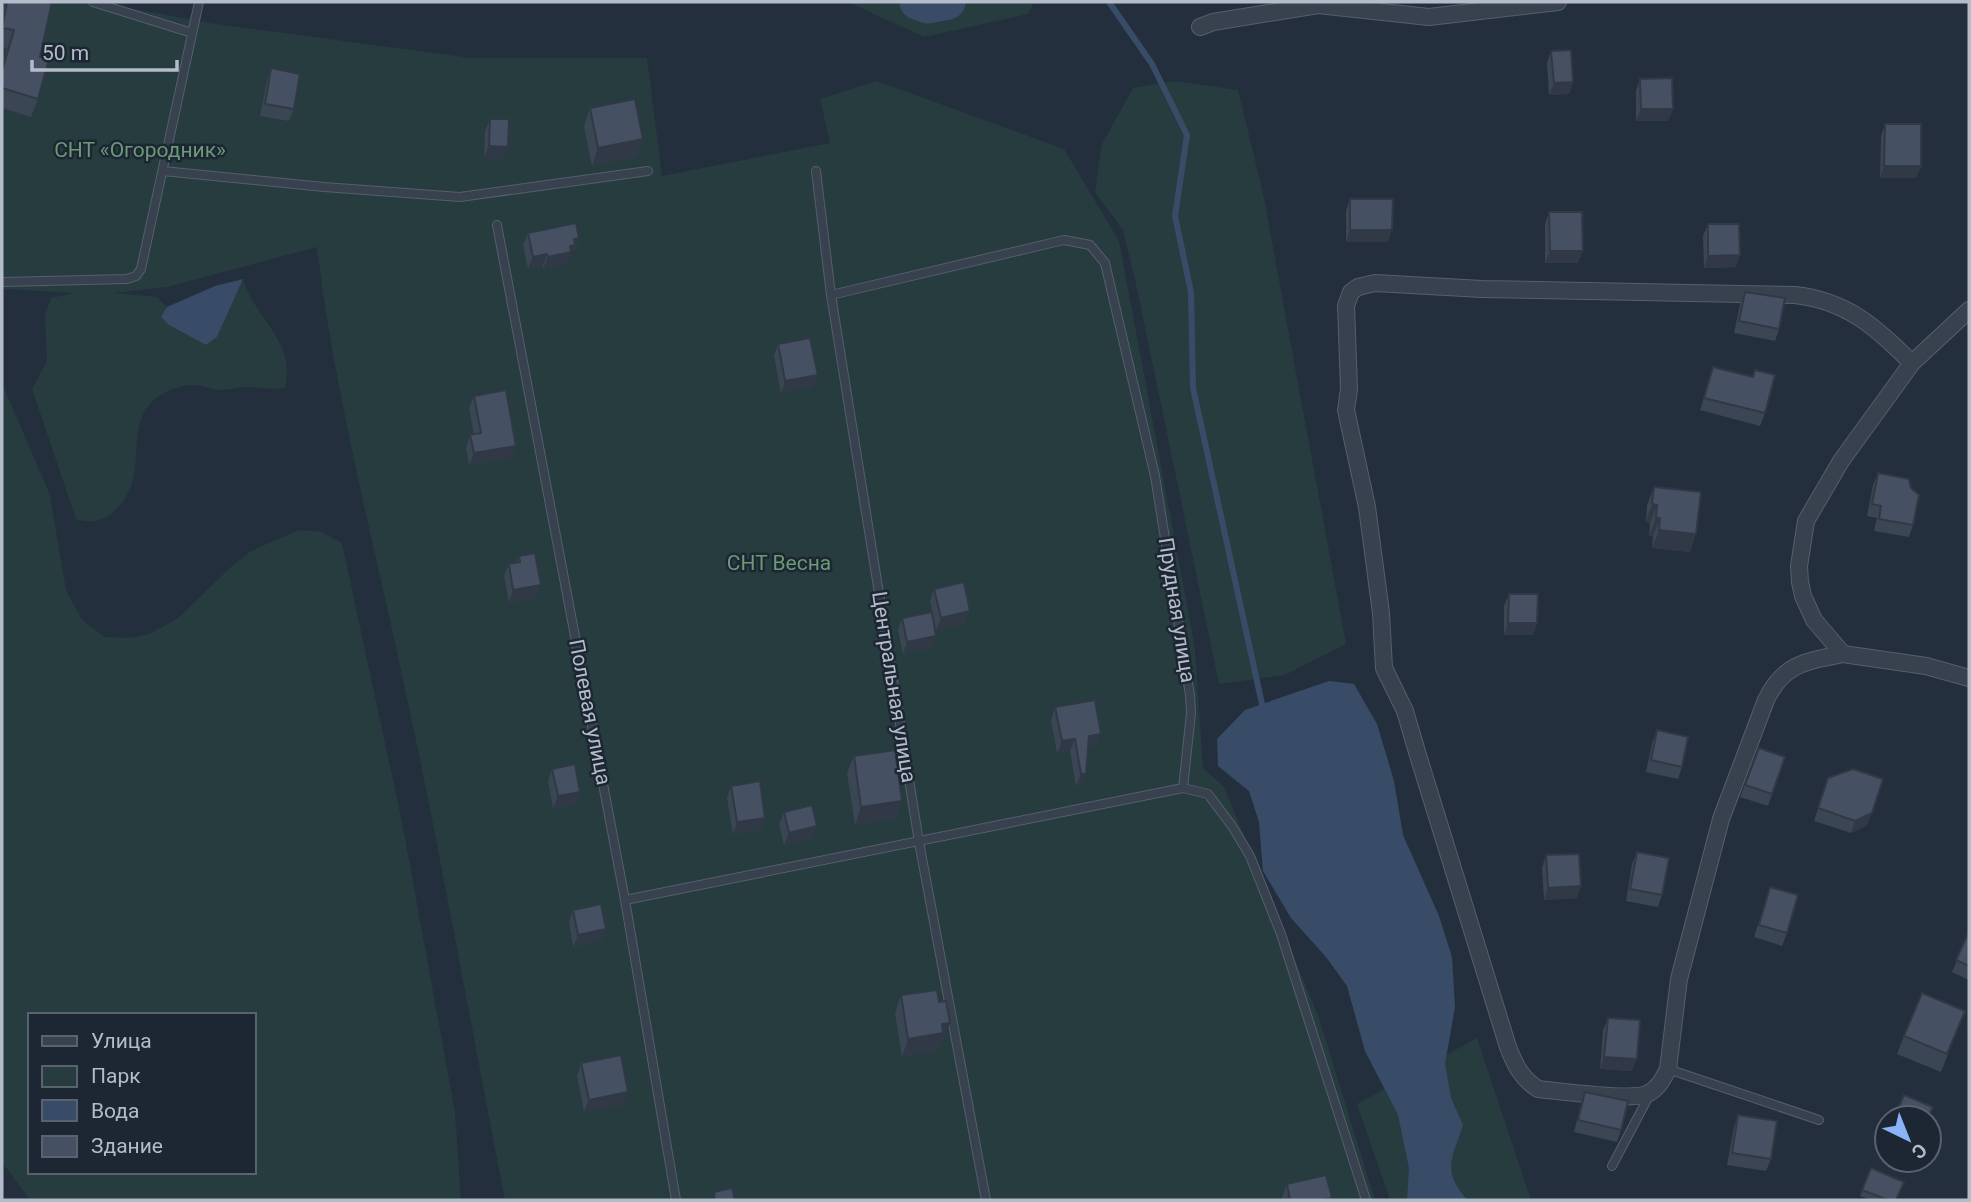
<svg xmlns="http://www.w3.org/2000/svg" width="1971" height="1202" font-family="Roboto,sans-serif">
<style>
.green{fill:#263c3f;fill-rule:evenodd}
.water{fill:#394c67}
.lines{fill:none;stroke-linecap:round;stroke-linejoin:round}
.stream{stroke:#394c67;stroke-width:6}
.river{stroke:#394c67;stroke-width:35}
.lane-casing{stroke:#565f6c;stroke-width:10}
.street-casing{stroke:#565f6c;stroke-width:18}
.lane{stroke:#38414e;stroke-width:8}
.street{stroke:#38414e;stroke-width:16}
.wall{fill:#3b4654}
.shaded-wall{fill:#303945}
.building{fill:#455162;stroke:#303945;stroke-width:2}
.labels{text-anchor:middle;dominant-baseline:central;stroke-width:5;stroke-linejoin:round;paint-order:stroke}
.park-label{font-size:21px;fill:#6b9a76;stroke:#1d2633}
.street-label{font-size:21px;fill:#b4bcc9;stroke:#1d2633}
</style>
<rect width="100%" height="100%" fill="#242f3e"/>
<path class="green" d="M2,2h95l112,21 262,35h176l15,118 168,-33 -10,-44 57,-18 187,68 55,92 76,407 8,120 21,19 95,231 56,182h-870c-35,-178 -66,-357 -105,-534 -30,-139 -66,-277 -83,-419l-150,40 -54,6 44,4 10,10 -5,11 7,7 37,20 11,-8 26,-58c12,41 53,61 42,109 -14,2 -25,-1 -38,-1 -8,0 -17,3 -26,3 -9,0 -18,-5 -26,-5 -12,-1 -31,6 -40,14 -23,19 -16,49 -21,75 -4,27 -28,56 -58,45l-44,-130 15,-28 -2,-45 6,-18 24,-5 -70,-4 -3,6z
M848,2h186l-6,12 -104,23z
M1174,81l64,9 25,103 83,451 -61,31 -66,9 -83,-400 -13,-54 -28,-38 6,-46 32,-58z
M2,383l48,112 16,95 16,30 23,17 25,1 19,-4 28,-15 55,-53 18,-14 21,-10 29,-12 21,2 21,11 60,279 53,290 6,88h-431l-28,-38zM30,1015h224v157h-224z
M1477,1038l54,162h-141l-33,-96z"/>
<path class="water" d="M243,279l-26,58 -11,8 -37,-20 -8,-8 6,-10 48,-21z
M1329,681l25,3 23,40 17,57 9,54 36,81 13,41 3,50 -10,57 6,34 12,27c-11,33 -22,47 5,75h-61l2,-32 -11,-53 -33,-64 -18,-65 -21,-29 -35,-39 -28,-47 -4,-49 -10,-31 -31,-25 -1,-27 28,-29z"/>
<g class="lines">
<path class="stream" d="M1109,2l43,62 35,71 -12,81 16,76 2,96 69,316"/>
<path class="river" d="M917,2l11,4 20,-4"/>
<defs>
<path id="lane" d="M93,2l99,31
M163,171l161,16 136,10 188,-26
M816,171l15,124 88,547 67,358
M497,225l128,675 51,300
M2,282l125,-3 9,-3 5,-7 58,-267
M831,295l233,-55 26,5 15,18 50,213 35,219 1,18 -8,75
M625,900l558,-112 25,6 24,32 18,30 31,78 85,266
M1668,1069l151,51
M1612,1166l37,-70"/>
<path id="street" d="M1200,27l13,-5 105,-17 111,12 129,-15
M1969,310l-57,53 -71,98 -35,60 -7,45 1,16 3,14 11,24 29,34 83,12 43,12
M1843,654c-37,7 -60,10 -77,46l-45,119 -42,160 -11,90c-5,10 -10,20 -21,25 -17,7 -87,-3 -109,-5 -17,-11 -23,-24 -30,-42l-91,-295 -12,-41 -21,-43 -3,-55 -14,-106 -21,-97 3,-21 -3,-83 5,-14 7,-5 17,-4 107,6 313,6c53,6 80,32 117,68"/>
</defs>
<use href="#lane" class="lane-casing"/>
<use href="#street" class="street-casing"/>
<use href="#lane" class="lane"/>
<use href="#street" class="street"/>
</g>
<path class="wall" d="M5,2h47l-12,55 -2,42 -7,18 -29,-9v-41l5,-19 -5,-1v-31z
M1551,51l22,31 -4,12 -20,1 -2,-32z
M271,68l23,41 -5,12 -29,-5 7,-36z
M1640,79l33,30 -5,12h-32v-30z
M590,108l53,31 -6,18 -45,9 -8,-40z
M490,119l14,40 -20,-1 1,-27z
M1885,124l36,42 -5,12h-36l1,-42z
M1350,199l38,43h-42v-31z
M1549,212l29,51h-33v-39z
M1708,224l28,43 -32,1 -1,-32z
M528,233l51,5 -4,12h-2l-2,7h-2l-2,7 -24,5v-3l-15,3 -5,-24z
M1745,292l34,37 -4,12 -41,-8 6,-29z
M778,344l35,43 -32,6 -7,-37z
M1713,367l40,10 2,-7 10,43 -5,13 -60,-16z
M474,396l38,62 -43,7 -3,-17 4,-13h4l-5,-27z
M1878,473l35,52 -4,12 -35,-6 3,-13 -10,-2 6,-31z
M1654,487l36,65 -38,-4 1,-12h-4l1,-13 -4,-1 1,-17z
M519,556l17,42 -27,4 -5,-26 5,-12 7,-1z
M934,589l32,34 -30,7 -6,-29z
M1509,594l28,29 -4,12h-29v-29z
M902,618l30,30 -29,6 -5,-24z
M1055,707l42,39 -9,1 -7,39h-5l-6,-35 -13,2 -6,-33z
M1657,730l25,37 -4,12 -32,-7 6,-29z
M1759,748l26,9 -17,49 -28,-9z
M854,756l48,45 -7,18 -40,6 -8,-52z
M552,769l24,35 -23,5 -5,-28z
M1828,778l39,47 -16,8 -37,-12z
M731,786l34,32 -4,12 -28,4 -6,-36z
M784,812l28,26 -28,7 -5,-21z
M1637,852l25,43 -4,12 -32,-6 6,-37z
M1546,855l31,43 -33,2 -2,-32z
M1770,887l17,46 -5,13 -28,-9z
M573,910l33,19 -5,12 -28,6 -4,-25z
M1969,932v48l-17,-8z
M901,995l42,46h-2l-4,10 -35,6 -7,-44z
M1965,1011l-24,61 -44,-18 7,-18z
M1608,1018l24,53 -32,-2 3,-39z
M581,1063l43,41 -40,8 -7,-36z
M1585,1092l36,38 -4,12 -43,-10 7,-28z
M1738,1115l33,44 -5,12 -39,-6 7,-38z
M1871,1168l25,32h-25l-11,-4z
M1287,1184l44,16h-50z"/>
<path class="shaded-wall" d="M1573,82l-4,12 -20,1 5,-12z
M1641,109h32l-5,12h-32z
M643,139l-6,18 -45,9 6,-18z
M489,146l19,1 -4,12 -20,-1z
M1884,166h37l-5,12h-36z
M1350,230h42l-4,12h-42z
M579,238l-4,12h-2l-2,7h-2l-2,7 -24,5 5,-12 22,-11 4,-7z
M1550,251h33l-5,12h-33z
M547,254l-4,12 -15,3 5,-12z
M1740,255l-4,12 -32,1 4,-12z
M818,375l-5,12 -32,6 4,-12z
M516,446l-4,12 -43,7 5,-12z
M1652,504l5,1 -7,18 -4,-1z
M1656,518h4l-7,18h-4z
M1659,530l37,4 -6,18 -38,-4z
M541,585l-5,13 -27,4 4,-12z
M970,611l-4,12 -30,7 5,-12z
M1508,623h29l-4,12h-29z
M936,636l-4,12 -29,6 4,-12z
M1101,734l-4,12 -12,2 4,-12z
M1075,739l-5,12 -13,2 5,-12z
M1081,774h5l-5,12h-5z
M580,792l-4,12 -23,5 5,-13z
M902,801l-7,18 -40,6 6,-18z
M1872,813l-5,12 -16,8 4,-12z
M765,818l-4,12 -28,4 4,-12z
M817,826l-5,12 -28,7 5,-12z
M1581,886l-4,12 -33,2 4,-12z
M606,929l-5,12 -28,6 5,-12z
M950,1023l-7,18h-2l-4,10 -35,6 6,-18 34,-15z
M1604,1057l33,2 -5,12 -32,-2z
M628,1092l-4,12 -40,8 5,-12z"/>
<path class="building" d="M7,2h45l-12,55 9,2 -11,40 -36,-11v-17l12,-41 -12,-2z
M1571,50l2,32 -19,1 -3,-32z
M271,68l29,6 -6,35 -29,-5z
M1672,78l1,31h-32l-1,-30z
M635,99l8,40 -45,9 -8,-40z
M490,119h19l-1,28 -19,-1z
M1885,124h36v42h-37z
M1350,199h43l-1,31h-42z
M1549,212h33l1,39h-33z
M576,223l3,15 -5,1 1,6 -5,1 1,6 -23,5 -1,-3 -14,3 -5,-24z
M1708,224h31l1,31 -32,1z
M1745,292l40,6 -6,31 -40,-8z
M810,338l8,37 -33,6 -7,-37z
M1713,367l40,10 2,-7 20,5 -10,38 -61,-15z
M506,390l10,56 -42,7 -4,-18 11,-2 -7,-37z
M1878,473l31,6 2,9 8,7 -6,30 -34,-6 2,-13 -9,-2z
M1654,487l47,5 -5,42 -37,-4 1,-12h-4l1,-13 -5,-1z
M535,553l6,32 -28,5 -4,-26 11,-2 -1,-6z
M964,582l6,29 -29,7 -7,-29z
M1509,594h29l-1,29h-29z
M932,612l4,24 -29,6 -5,-24z
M1095,700l6,34 -12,2 -3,38h-5l-6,-35 -13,2 -7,-34z
M1657,730l31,7 -6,30 -31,-7z
M1759,748l26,9 -13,37 -27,-9z
M895,750l7,51 -41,6 -7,-51z
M575,764l5,28 -22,4 -6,-27z
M1853,769l30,10 -11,34 -17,8 -37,-13 10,-30z
M760,781l5,37 -28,4 -6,-36z
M812,805l5,21 -28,7 -5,-21z
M1637,852l32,6 -7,37 -32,-6z
M1579,854l2,32 -33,2 -2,-33z
M1770,887l28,8 -11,38 -28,-8z
M601,904l5,25 -28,6 -5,-25z
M1969,932v34l-13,-6z
M937,990l2,12 7,-1 4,22 -8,1 1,9 -35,6 -7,-44z
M1922,993l43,18 -18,43 -43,-18z
M1608,1018l32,2 -3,39 -33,-2z
M621,1055l7,37 -39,8 -8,-37z
M1585,1092l43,9 -7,29 -43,-10z
M1904,1095l29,12 -5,11h-34z
M1738,1115l39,6 -6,38 -39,-6z
M1871,1168l33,14 -8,18h-8l-26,-10z
M1326,1175l6,23 -11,2h-31l-3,-16z
M732,1188l3,12h-20l-1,-8z"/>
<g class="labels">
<g class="park-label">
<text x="140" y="150">СНТ «Огородник»</text>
<text x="779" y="563">СНТ Весна</text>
</g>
<g class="street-label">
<text transform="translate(1177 610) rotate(81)">Прудная улица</text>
<text transform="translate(894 687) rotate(81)">Центральная улица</text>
<text transform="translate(590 712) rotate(79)">Полевая улица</text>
</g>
</g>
<rect width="1971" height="1202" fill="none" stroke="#b4bcc9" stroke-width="7"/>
<rect x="28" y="1013" width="228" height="161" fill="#1d2633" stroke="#59626f" stroke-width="2"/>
<rect x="42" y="1036" width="35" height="10" fill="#38414e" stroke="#59626f" stroke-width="2"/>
<text x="91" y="1048" font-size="21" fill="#b4bcc9">Улица</text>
<rect x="42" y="1066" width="35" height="21" fill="#263c3f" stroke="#59626f" stroke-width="2"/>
<text x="91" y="1083" font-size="21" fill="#b4bcc9">Парк</text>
<rect x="42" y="1100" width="35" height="21" fill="#394c67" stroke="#59626f" stroke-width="2"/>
<text x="91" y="1118" font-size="21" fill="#b4bcc9">Вода</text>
<rect x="42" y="1136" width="35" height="21" fill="#455162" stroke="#59626f" stroke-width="2"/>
<text x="91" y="1153" font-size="21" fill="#b4bcc9">Здание</text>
<g transform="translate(1908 1139) rotate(137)"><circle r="33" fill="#1d2633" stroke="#59626f" stroke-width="2"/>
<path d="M0-5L12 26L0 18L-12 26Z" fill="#8ab4f8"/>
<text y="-10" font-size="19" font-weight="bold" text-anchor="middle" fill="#b4bcc9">С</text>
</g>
<path d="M32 60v10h145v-10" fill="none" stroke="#b4bcc9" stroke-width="3.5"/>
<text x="42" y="60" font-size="21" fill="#b4bcc9" stroke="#1d2633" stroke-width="5" paint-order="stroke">50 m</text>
</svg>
